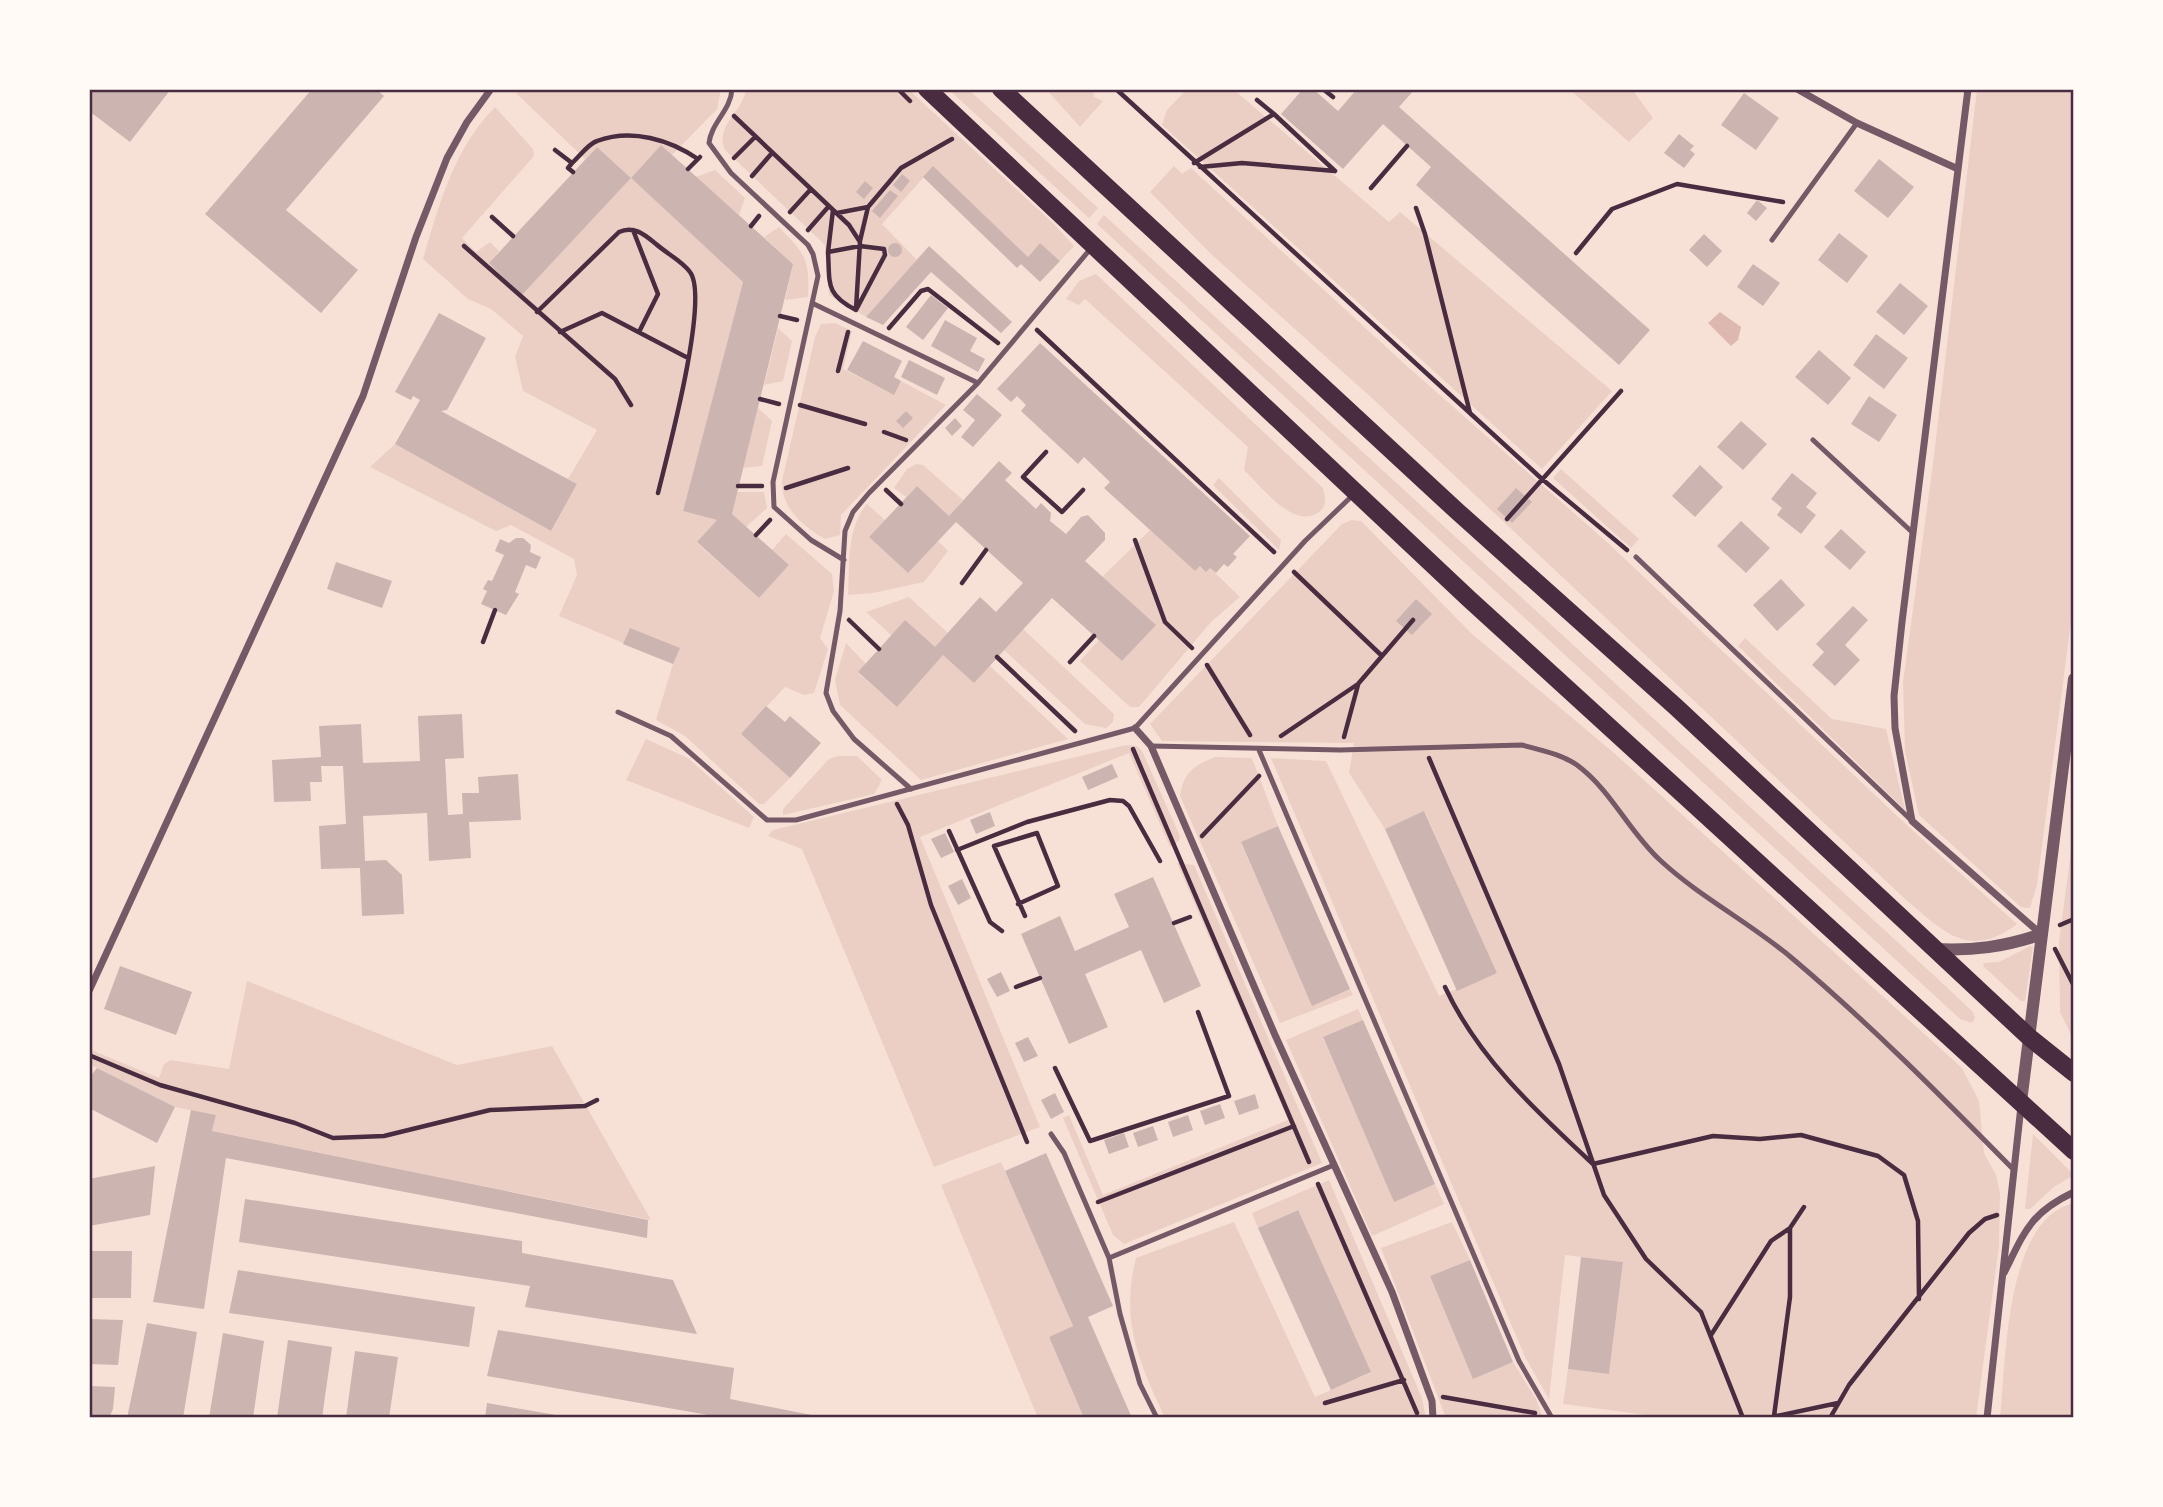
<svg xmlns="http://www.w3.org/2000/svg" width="2163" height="1507" font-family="'Times New Roman',serif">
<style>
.green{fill:#ebcfc5}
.water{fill:#dcb8b0}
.building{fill:#ccb4b1}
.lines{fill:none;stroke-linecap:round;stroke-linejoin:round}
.path{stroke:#4a2c40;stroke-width:4.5}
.service{stroke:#755966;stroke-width:5}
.minor{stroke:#755966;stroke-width:7}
.tertiary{stroke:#755966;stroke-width:12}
.primary{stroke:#4a2c40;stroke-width:18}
.neatline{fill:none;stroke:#4a2c40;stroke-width:2.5}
</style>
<rect width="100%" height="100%" fill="#f7e1d7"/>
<path class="green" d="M516,89h205l-4,20 -45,46 -11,-10 -30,33 112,104 -60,229 34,9 -20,23 62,55 30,-33 -17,-15 14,-16 46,40 2,17 -14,47 8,11 -14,44 -10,2 -19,-8 -44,47 49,44 -26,26h-5l-74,-68 -29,-16 17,-56 -114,-48 18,-41 -3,-16 -63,-34 -15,6 -126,-64 25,-23 156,87 26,-47 -9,-5 29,-49 -74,-39 -8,-34 8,-21 -32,-27 -23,-10 -45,-40c16,-54 31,-111 72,-152l38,42 1,7 -72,82 14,14 14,-10 9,9 -10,12 32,33 110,-118 -34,-31 -12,12 -68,-65z
M746,89h162l146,135 20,22 -14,15 -20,-18 -12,14 -95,-90 -51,57 35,36 -51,57 -37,-22 -4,-50 -100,-95c-11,-24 18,-38 21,-61z
M948,89h20l130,119 -9,10z
M1046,89h47l1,8 9,4 -23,26z
M1187,89h46l156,133 11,-10 212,179 -70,78 -380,-344 5,-15z
M1569,89h63l21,29 -24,24z
M1977,89h97v509l-37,287 -7,23 -9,-1 -102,-92 -14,-64 -2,-69 30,-218z
M1174,166l8,8 9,-6 217,199 201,177 301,284 107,96c-48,37 -74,7 -112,-25l-532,-500 -162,-145 -61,-62z
M715,170l30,28 -6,17 -43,-38z
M1104,215l835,765 34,32 2,6 -3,5 -12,-4 -863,-795z
M779,227c26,27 31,32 29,70l-23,3 8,-36 -29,-27z
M1096,274l227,214c2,9 5,17 -4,24 -25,19 -59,-27 -75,-42l4,-23 -163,-148 -6,6 -13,-6 13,-18z
M835,323l17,8 -9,38 50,25 8,-13 45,24 -105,110 -1,20 -15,4c-22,-12 -44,-32 -43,-58l33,-144 6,-13z
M778,328l14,13 -9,40 -19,4z
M758,408l14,13 -10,45 -19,2z
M916,464l7,1 40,35 -14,16 -32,-30 -11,11 -12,-9 13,-19z
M1561,469l78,70 -8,9 -78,-70z
M1219,478l62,62 -2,10 -66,-65z
M737,492h27l3,16 -21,19 -14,-13z
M867,504l18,16 -16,17 39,36 30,-32 10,10 -24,31 -51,11 -25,2c2,-30 -2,-67 19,-91z
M1351,520l10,1 111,113 142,119 348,315 17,33 5,52 12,22 4,18 -1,53 -23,172h-306l-107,-14 5,-35 41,5 14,-112 -58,-7 -16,144 -24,-42 -254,-599 55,3 113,235 58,-23 -72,-161 -40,17 -36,-56 5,-30 -192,-2 -12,-17 192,-200z
M1150,530l45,41 5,-5 10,2 30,29 -29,25 -72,85h-9l-50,-46 19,-21 23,21 33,-36 -53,-48z
M909,597l39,36 -13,14 -44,-12 -25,-23z
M1023,629l91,85 -1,8 -7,6 -21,-4 -81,-74z
M1745,638l87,81 54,10 19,81 -167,-164z
M846,643l20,21 -8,9 38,33 47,-51 47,11 78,73 -147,41 -81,-75 -5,-25z
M646,739l42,19 66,59 -5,11 -123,-48z
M1126,745l11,1 5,5 38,85 -1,5 -9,6 -41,-94 -209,84 120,290 -106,40 -132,-318 -34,-13 5,-6z
M838,756h19l25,24 -8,14 -91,21v-6l46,-50z
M1215,757l37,1 26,68 -37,17 71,162 38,-16 3,6 -73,28 -100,-227c3,-23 14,-31 35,-39z
M2074,828v213l-14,-29 -1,-70z
M1177,863l17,2 128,298 -198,81 -11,-9 -50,-117 6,-3 34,80 185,-75z
M2030,946l3,1 -8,54h-4l-38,-35 1,-3 15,-1z
M247,981l210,84 95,-19 99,174 -439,-89 4,-16 -41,-8 -86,-43v-15l70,29 5,-14 6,-4 59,9z
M1358,1009l5,11 -40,18 71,163 41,-17 9,20 -72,32 -86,-196z
M2033,1134l41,41 -20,12 -24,22h-5z
M1001,1162l72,164 -24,11 35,81h-46l-97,-233z
M1329,1180l93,218 4,20h-261c-26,-56 -45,-97 -29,-160l98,-36 81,175 55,-24 -73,-163 -39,18 -6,-15z
M2074,1203v215h-74c6,-56 5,-200 74,-215z
M1452,1222l18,38 -40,16 43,102 40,-16 23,37 7,19h-97l-65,-170z"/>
<path class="water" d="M1720,312l21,15 -3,13 -7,6 -23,-23z"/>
<path class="building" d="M89,89h82l-41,53 -41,-31z
M312,89h64l8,7 -98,114 72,60 -37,43 -116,-99z
M1303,89h10l25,22 19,-22h58l-16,18 251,223 -31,35 -203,-180 15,-18 -48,-43 -40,45 -62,-55z
M1744,93l35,25 -23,32 -35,-25z
M1679,134l15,12 -4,4 5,4 -11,14 -20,-15z
M661,145l132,119 -61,250 57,51 -30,33 -62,-56 20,-22 -34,-9 60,-229 -112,-104z
M597,147l34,31 -110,118 -32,-33z
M1879,159l35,28 -26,31 -34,-27z
M933,166l95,91 12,-14 20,18 -20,21 -19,-18 -4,4 -94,-91z
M902,174l8,7 -9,11 -8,-7z
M865,181l8,7 -9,11 -8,-7z
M890,190l8,6 -18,22 -8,-7z
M1757,200l10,8 -11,13 -9,-8z
M1839,233l29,23 -21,27 -29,-23z
M1704,234l18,17 -15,16 -18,-17z
M888 250a7 7 0 1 1 14 0a7 7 0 1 1-14 0Z
M929,246l83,76 -11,11 -70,-61 -48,53 -17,-8z
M1753,264l27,19 -17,23 -26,-19z
M1900,283l28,23 -24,29 -28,-23z
M931,295l17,13 -25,32 -17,-13z
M439,313l47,25 -39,72 -6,1 136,73 -26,47 -156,-87 25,-44 -7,-4 -2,4 -16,-8z
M945,320l32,18 -7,13 15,8 -7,13 -47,-26z
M1876,334l32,24 -24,31 -31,-24z
M863,341l39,20 -8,16 7,4 -7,14 -47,-25z
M1040,343l210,193 -17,18 4,3 -9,10 -4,-3 -8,9 -6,-5 -4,4 -6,-6 -5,5 -91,-83 6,-6 -26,-25 -6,7 -57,-53 5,-6 -9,-9 -6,6 -14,-13z
M1819,350l32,28 -23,27 -33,-28z
M909,360l36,18 -8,17 -36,-18z
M977,394l25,21 -29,32 -12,-10 14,-17 -12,-10z
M1869,396l28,19 -18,27 -28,-18z
M906,411l7,7 -10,10 -7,-7z
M955,418l7,8 -10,10 -7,-8z
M1741,421l26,23 -24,26 -26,-23z
M999,461l13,12 -7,7 31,29 5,-6 10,10 -1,8 16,13 15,-17 7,-2 17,18v7l-20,21 71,64 -34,36 -70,-63 -78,85 -31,-28 -46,52 -39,-35 47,-52 30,27 45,-50 16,15 27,-29 -67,-61 -48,51 -39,-36 48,-51 32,30z
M1700,465l23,22 -28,30 -23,-21z
M1792,473l25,20 -11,14 10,8 -15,19 -24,-19 5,-7 -11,-9z
M1516,488l16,14 -20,21 -15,-14z
M1741,521l29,27 -24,25 -29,-27z
M1841,529l25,23 -16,18 -26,-23z
M516,538h7l8,7 -1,7 11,5 -5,12 -10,-4 -11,27 4,2 -13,21 -25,-11 6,-13 -4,-2 5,-9 4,1 12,-26 -9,-4 5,-12 9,4z
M336,562l56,19 -10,27 -55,-19z
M1781,579l24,26 -28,26 -24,-26z
M1416,599l16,15 -20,21 -16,-14z
M1853,606l15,14 -23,25 15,15 -25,26 -23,-21 12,-13 -8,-8z
M630,628l50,20 -7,16 -50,-20z
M766,706l19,16 5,-6 31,27 -31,35 -49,-44z
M462,714l2,44 -19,1 3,56 15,-1 -1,-21h17l-1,-16 40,-3 3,46 -52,2 2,36 -42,3 -2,-48 -64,3 2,45 21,-1 16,15 2,39 -42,2 -2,-48 -39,1 -2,-43 27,-2 -3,-58h-22l1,16h-12l1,19 -37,1 -2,-42 49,-3 -2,-31 42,-2 2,39 57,-2 -2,-45z
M1112,764l6,13 -30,13 -6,-13z
M1424,811l73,162 -40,18 -72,-162z
M990,812l5,14 -19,8 -6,-14z
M1278,826l72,163 -38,17 -71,-164z
M945,833l9,19 -13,6 -10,-19z
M1153,877l48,109 -37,17 -23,-53 -56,24 23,53 -39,17 -48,-110 39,-18 15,35 54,-24 -15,-33z
M962,879l9,19 -13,7 -10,-19z
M120,966l72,26 -16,43 -72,-26z
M1001,972l9,19 -13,6 -10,-18z
M1363,1020l72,164 -41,18 -71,-165z
M1028,1037l10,19 -14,6 -9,-19z
M97,1068l78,39 -18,36 -68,-35v-30z
M1055,1093l9,19 -13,7 -10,-19z
M1255,1094l4,14 -20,7 -5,-14z
M1220,1104l5,14 -20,7 -5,-14z
M191,1110l25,5 -4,16 436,89 -1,18 -421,-80 -22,151 -51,-7z
M1188,1115l5,15 -20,7 -5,-15z
M1153,1126l5,14 -20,7 -5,-14z
M1124,1133l5,14 -20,7 -5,-14z
M1046,1153l67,153 -25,11 44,101h-48l-35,-81 24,-11 -68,-155z
M155,1166l-5,49 -61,11v-47z
M245,1199l277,42v12l151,27 24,54 -172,-27 5,-21 -291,-44z
M1298,1210l73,162 -40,18 -73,-162z
M89,1251h43l-1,47h-42z
M1581,1257l42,5 -14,112 -41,-5z
M1470,1260l43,102 -40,17 -43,-103z
M238,1270l237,37 -6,40 -240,-34z
M89,1319l34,1 -5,45 -29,-1z
M147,1323l50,9 -14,86h-56z
M498,1330l236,38 -4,31 97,19h-102l-238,-42z
M223,1333l41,8 -11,77h-44z
M288,1340l44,7 -10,71h-45z
M355,1351l43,6 -9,61h-43z
M89,1386l26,1 -2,22 -4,9h-20z
M487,1403l75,13 -1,2h-76z"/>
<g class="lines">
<path class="path" d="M898,89l12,12
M1116,89l426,390 85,71
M1323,89l10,8
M1274,114l61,57
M734,116l115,109 11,17 -4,67
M555,150l17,13c7,-6 16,-19 25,-22 35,-13 73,-1 101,18
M734,158l21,-21
M572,163l-4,5 5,4
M1194,163l80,-49 -17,-14
M1200,167l42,-4 93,8
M688,169l12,-12
M752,176l20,-23
M1371,188l36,-42
M1416,208l9,26 45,179
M790,212l21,-23
M837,213l31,-6
M492,217l21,19
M751,226l8,-10
M633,230l25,64 -19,38
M808,230l21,-24
M860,241l8,-34 33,-39 51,-29
M464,246l151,133 16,26
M860,246l24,3 1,6 -29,55c-31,-16 -26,-26 -28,-58z
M828,252l5,-42
M1576,253l36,-44 65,-25 106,18
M537,312l82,-80c15,-7 26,3 37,12 10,9 26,17 34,28 20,26 -23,184 -32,221
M780,316l17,4
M889,328l32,-37 7,-2 70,54
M1037,330l237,222
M560,332l42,-19 86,45
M838,371l10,-39
M760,399l19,5
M800,405l65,19
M884,432l22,8
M1046,452l-23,25 39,35 21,-22
M738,486h24
M786,488l62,-20
M886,490l15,14
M1507,519l114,-128
M756,535l14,-15
M1135,540l30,82 27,26
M1294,572l87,83
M962,583l24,-33
M849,620l30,29
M483,642l12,-32
M997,657l78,74
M1070,662l24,-26
M1207,665l43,70
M1281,736l77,-52 55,-64
M1344,737l14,-52
M1133,749l176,413
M1429,758l130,306 45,131 42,64 55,53 42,106
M897,804l11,21 23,80 96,237
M949,831l41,91 12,9
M1202,836l57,-60
M957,850l70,-28 83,-22 13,1 6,5 31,55
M1018,904l40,-18 -21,-53 -43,13 31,70
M1174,923l16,-6
M2060,925l14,-6
M2055,949l19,37
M1016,987l24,-9
M1445,987c33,71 91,124 148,177l120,-28 47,3 41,-4 77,21 26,19 14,46 1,78
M89,1055l71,30 135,38 38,15 51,-2 106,-26 95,-4 12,-6
M1055,1068l35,73 139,-45 -31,-84
M1318,1184l99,229
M1098,1202l196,-76
M1711,1335l60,-94 19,-13
M1443,1397l92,16
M1325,1403l79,-23
M1774,1416l16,-119v-69l14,-21
M1767,1418l71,-15
M1830,1418l19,-33 120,-152 16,-14 12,-4"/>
<path class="service" d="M732,89c-1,21 -21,34 -23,54l22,30 77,72 5,9 5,22 -45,206 1,25 37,33 33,20
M1772,240l85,-117
M814,304l164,79
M1813,440l100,93
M1636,557l276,264
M618,712l53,24 96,84h29l339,-92 170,-187 49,-47
M1151,746l189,4 182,-5c18,5 39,9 55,20 35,26 52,67 84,96 40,37 90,62 132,98 77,65 148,137 219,209
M1259,750l260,611 33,57
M911,789l-57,-50 -21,-28 -7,-18 14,-82 5,-80 8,-19 16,-19 109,-110 114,-136
M1051,1134l13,19 45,105 11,56 20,70 17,34
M1109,1258l225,-93"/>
<path class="minor" d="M1797,89l60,34 101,46
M1968,89l-66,533 -8,74 1,32 17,93 129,113
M1135,728l16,18 124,289 117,257 40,109 1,17
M89,991l274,-595 53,-159 31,-79 20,-36 24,-33
M2004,1273c21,-42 26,-60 70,-81
M1987,1418l34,-312"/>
<path class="tertiary" d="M1934,949c39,2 70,-2 108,-15
M2021,1102l53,-423"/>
<path class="primary" d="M927,89l541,509 606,553
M1001,89l457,423 218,195 353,330 45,36"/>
</g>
<rect width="2163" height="1507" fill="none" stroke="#fffaf5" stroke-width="182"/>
<rect x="91" y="91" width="1981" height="1325" class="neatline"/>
</svg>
